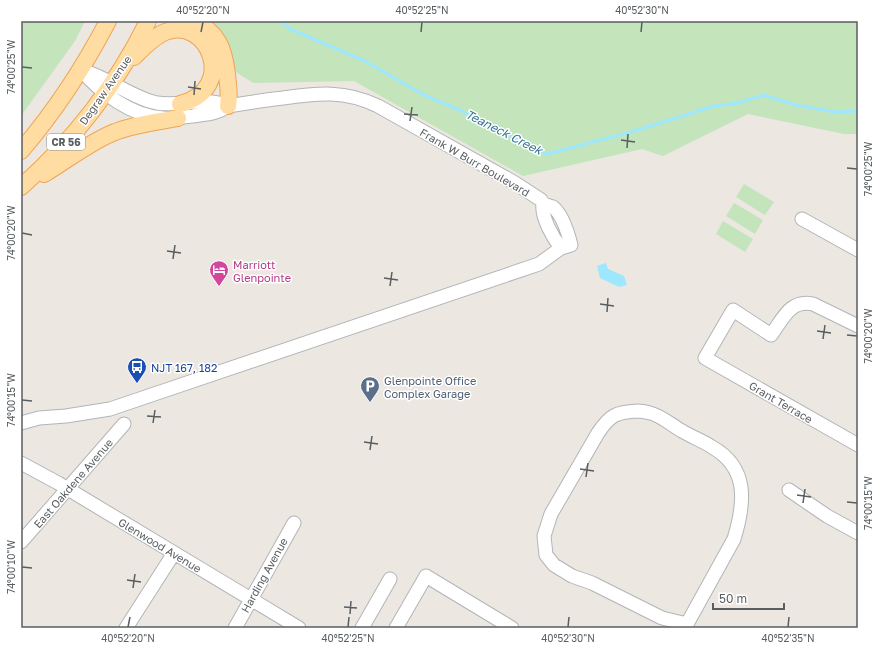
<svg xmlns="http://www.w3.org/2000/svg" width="879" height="649" font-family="'Golos Text',sans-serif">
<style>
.green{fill:#c4e4bc}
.water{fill:#9de8fe}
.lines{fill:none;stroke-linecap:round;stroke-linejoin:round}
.stream{stroke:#9de8fe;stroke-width:3}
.minor-casing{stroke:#b1b5b8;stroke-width:15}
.major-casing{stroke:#f0a455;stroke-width:18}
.minor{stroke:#fff;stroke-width:13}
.major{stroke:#fedca2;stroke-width:16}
.ticks{fill:none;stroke:#595e61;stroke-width:1.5}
.labels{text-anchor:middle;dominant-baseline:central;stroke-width:3;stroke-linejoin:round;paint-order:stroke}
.shield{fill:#fff;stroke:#8b8e90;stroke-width:1}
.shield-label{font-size:10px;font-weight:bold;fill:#595e61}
.street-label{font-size:11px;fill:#595e61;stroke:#fff}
.hotel-label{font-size:11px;fill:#b23c85;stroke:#fff;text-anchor:start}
.transit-label{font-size:11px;fill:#164399;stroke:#fff;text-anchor:start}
.service-label{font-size:11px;fill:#4e5e75;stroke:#fff;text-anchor:start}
.water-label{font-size:12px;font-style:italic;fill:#357895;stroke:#fff}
.neatline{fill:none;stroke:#595e61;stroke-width:1.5}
.ticks-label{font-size:10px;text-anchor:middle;fill:#595e61}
</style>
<rect width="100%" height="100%" fill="#ece7e0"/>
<path class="green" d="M21,21h64l-10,20 -54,75z
M205,21h653v113h-14l-96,-20 -85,42 -21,-7 -119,27 -169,-95 -101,2 -17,-11 -11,-29z
M744,184l30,18 -9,13 -29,-18z
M734,203l29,17 -8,14 -29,-18z
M723,221l30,18 -8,13 -29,-18z"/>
<path class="water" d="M606,263l2,6 16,7 3,9 -8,2 -19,-9 -3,-12z"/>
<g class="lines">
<path class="stream" d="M281,21l9,8 73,31 61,35 38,16 85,43 84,-22 83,-26 24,-3 26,-8 31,10 40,7 23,-1"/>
<defs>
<path id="minor" d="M80,69c21,24 51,47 83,49 10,1 20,-1 30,-2 13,-2 24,-2 35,-10 18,-3 37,-6 55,-8 35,-5 62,-8 95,8l137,77 26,17 2,4c-2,13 10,34 18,44
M84,71c25,7 48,27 73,32 24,4 49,-7 71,3
M802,219l56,31
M858,326l-45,-22c-23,-5 -30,15 -42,31l-38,-25 -28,48 153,87
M638,411c4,0 8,1 12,2 10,2 23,13 32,18 10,6 21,10 30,16 37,21 33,56 22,92l-47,85 -25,-6 -70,-35 -20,-7 -18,-11 -8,-10 -2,-19 7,-22 47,-81c12,-18 18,-21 40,-22z
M21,423l18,-5 27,-2 44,-7 429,-145 22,-16 10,-3c-3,-12 -8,-30 -18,-38 -3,-1 -7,-2 -10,-3
M21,463l37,20 241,145
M789,490l38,26 31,17
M21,542l103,-118
M126,628l48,-75
M235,628l59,-105
M362,628l28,-49
M396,628l30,-52 86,52"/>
<path id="major" d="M194,21c24,11 30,28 33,53 1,11 3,21 1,32
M134,57c9,-9 19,-20 31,-25 43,-17 74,57 15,72
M21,151c34,-40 63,-84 87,-130
M44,174c22,-13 49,-34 71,-42 20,-8 42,-10 63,-14
M21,187c52,-46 96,-103 127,-166"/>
</defs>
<use href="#minor" class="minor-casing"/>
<use href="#major" class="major-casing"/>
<use href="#minor" class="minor"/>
<use href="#major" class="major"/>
</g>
<path class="ticks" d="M201,32l2,-10M421,32l1,-10M641,32l1,-10M22,67l10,1M188,87l13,2M194,95l1,-14M404,114l14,1M410,121l2,-14M621,140l14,2M627,148l1,-14M847,168l10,1M22,233l10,2M167,251l14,2M173,259l2,-14M384,278l14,2M390,286l2,-14M600,304l14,2M607,312l1,-14M817,331l14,2M847,335l10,1M823,339l2,-14M22,400l10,1M147,416l14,1M153,423l2,-13M364,442l14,2M370,450l2,-14M580,469l14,2M586,477l2,-14M797,495l14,2M847,502l10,1M803,503l2,-14M22,567l10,1M127,580l14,2M133,588l2,-14M344,607l13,1M350,614l1,-13M128,627l2,-10M348,627l1,-10M568,627l1,-10M788,627l1,-10"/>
<defs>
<symbol id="hotel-pin" viewBox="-11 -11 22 30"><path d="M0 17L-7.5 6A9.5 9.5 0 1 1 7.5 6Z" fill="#d1479c" stroke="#fff"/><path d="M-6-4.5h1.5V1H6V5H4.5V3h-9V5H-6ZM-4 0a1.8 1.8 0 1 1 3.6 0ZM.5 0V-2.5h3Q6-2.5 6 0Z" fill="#fff"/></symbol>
<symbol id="bus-pin" viewBox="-11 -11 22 30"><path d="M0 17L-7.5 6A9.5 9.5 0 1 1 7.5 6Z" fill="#1a4fb4" stroke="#fff"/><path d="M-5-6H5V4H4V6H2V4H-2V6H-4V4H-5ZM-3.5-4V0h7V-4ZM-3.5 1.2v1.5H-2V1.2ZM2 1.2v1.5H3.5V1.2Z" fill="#fff"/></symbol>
<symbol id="parking-pin" viewBox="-11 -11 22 30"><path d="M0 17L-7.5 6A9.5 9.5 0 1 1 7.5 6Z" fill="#5c6f8a" stroke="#fff"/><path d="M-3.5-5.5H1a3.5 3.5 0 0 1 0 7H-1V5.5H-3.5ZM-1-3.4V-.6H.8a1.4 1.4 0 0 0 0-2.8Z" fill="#fff"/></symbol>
</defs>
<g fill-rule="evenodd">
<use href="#hotel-pin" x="208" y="259" width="22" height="30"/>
<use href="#bus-pin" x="126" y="356" width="22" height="30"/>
<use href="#parking-pin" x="359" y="375" width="22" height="30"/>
</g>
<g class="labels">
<rect class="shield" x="47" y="134" width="38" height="16" rx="3"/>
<g class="shield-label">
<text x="66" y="142">CR 56</text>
</g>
<g class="street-label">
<text transform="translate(105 90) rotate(-55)">Degraw Avenue</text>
<text transform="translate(475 162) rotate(30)">Frank W Burr Boulevard</text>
<text transform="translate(781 402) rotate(30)">Grant Terrace</text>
<text transform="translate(73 483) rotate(-49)">East Oakdene Avenue</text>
<text transform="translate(160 545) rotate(31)">Glenwood Avenue</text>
<text transform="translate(264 575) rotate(-61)">Harding Avenue</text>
</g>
<g class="hotel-label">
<text x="233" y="264">Marriott<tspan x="233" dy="13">Glenpointe</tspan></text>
</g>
<g class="transit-label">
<text x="151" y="367">NJT 167, 182</text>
</g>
<g class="service-label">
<text x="384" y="380">Glenpointe Office<tspan x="384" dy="13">Complex Garage</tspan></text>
</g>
<g class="water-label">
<text transform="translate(504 132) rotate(27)">Teaneck Creek</text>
</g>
</g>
<rect width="879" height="649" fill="none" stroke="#ffffff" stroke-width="44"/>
<path d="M713 603v6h71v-6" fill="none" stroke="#595e61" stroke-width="2"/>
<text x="719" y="603" font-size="12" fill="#595e61" stroke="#ffffff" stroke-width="3" paint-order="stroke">50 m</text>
<rect x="22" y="22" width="835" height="605" class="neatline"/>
<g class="ticks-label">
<text x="203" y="14">40°52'20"N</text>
<text x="422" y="14">40°52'25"N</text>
<text x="642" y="14">40°52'30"N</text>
<text transform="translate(11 67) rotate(-90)" y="4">74°00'25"W</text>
<text transform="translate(868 169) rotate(-90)" y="4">74°00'25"W</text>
<text transform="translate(11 233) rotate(-90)" y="4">74°00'20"W</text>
<text transform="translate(868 336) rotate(-90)" y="4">74°00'20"W</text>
<text transform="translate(11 400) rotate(-90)" y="4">74°00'15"W</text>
<text transform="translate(868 503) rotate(-90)" y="4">74°00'15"W</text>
<text transform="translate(11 567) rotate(-90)" y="4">74°00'10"W</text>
<text x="128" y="642">40°52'20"N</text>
<text x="348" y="642">40°52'25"N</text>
<text x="568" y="642">40°52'30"N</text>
<text x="788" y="642">40°52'35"N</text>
</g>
</svg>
